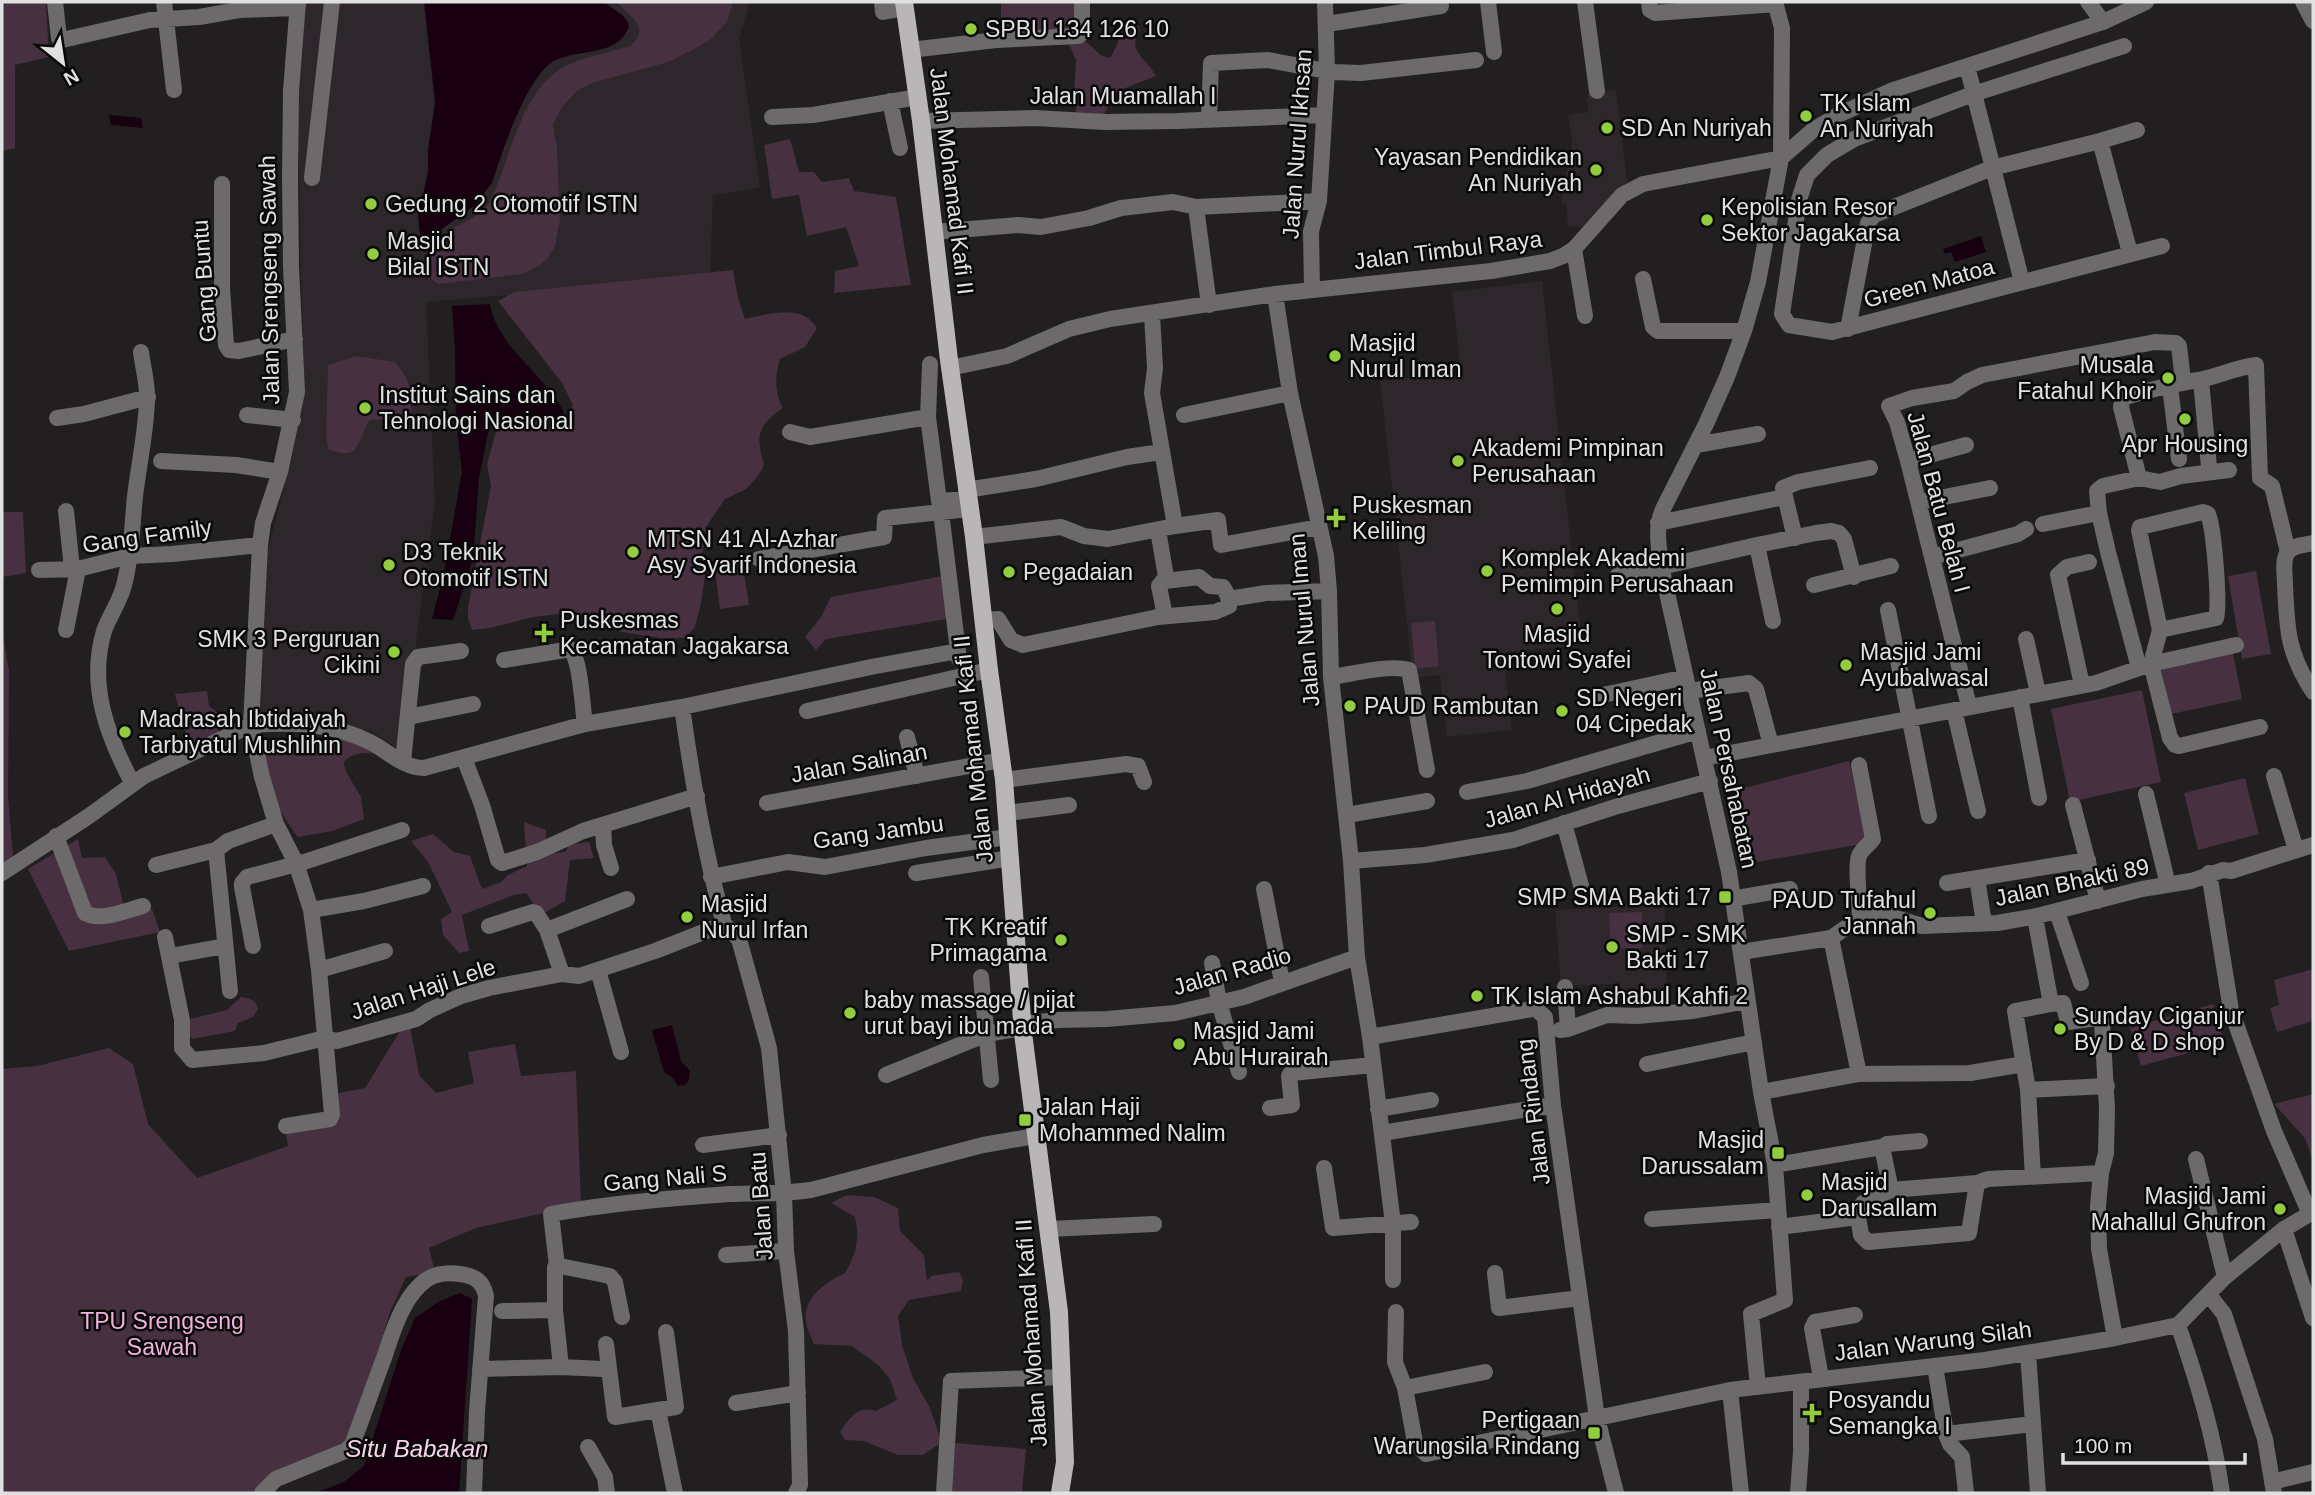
<svg xmlns="http://www.w3.org/2000/svg" width="2315" height="1495" font-family="Arial,sans-serif">
<style>
.built{fill:#2d262a}
.green{fill:#47303f}
.water{fill:#180011}
.lines{fill:none;stroke-linecap:round;stroke-linejoin:round}
.minor{stroke:#6c6a6b;stroke-width:16}
.major{stroke:#b9b6b8;stroke-width:18}
.poi-dot{fill:#92cd3f;stroke:#0a090a;stroke-width:2.5}
.labels{text-anchor:middle;dominant-baseline:central;stroke-width:5;stroke-linejoin:round;paint-order:stroke}
.poi-label{font-size:23px;fill:#e2e1e2;stroke:#0a090a;text-anchor:start}
.street-label{font-size:23px;fill:#e2e1e2;stroke:#0a090a}
.park-label{font-size:23px;fill:#f1b1dc;stroke:#0a090a}
.water-label{font-size:24px;font-style:italic;fill:#fbd3ed;stroke:#0a090a}
</style>
<rect width="100%" height="100%" fill="#211f20"/>
<path class="built" d="M304,2h446l-11,37 21,148 -47,9 -3,82 -284,24 9,200 -18,131 -8,123 -39,-26 -112,2 7,-171 28,-108 10,-90 -7,-330z
M1616,90l13,108 -44,28 -17,1 -2,-24h-5l11,-61 -4,-27 20,-3 -1,-18z
M1542,281l40,363 -79,9 9,77 -65,7 -7,-62 -27,3 -33,-297 81,-9 -9,-80z
M1665,904l2,88 -6,1v16l-46,2 -2,-27 -52,2 -6,-76z"/>
<path class="green" d="M2,2h44l3,55 -34,8v83l-13,3z
M617,2h116l-6,20 -16,17 -13,8 -30,15 -79,22 -12,7 -15,16 -9,17 4,24 3,72 -5,26 -7,12 -8,7 -18,9 -83,10c-9,-4 -10,-9 -10,-18 -3,-39 42,-37 61,-64 20,-42 30,-109 72,-134 19,-11 46,-15 68,-22 23,-19 -2,-30 -13,-44z
M1001,2h78l-4,30 27,24 8,2c8,-11 9,-26 19,-35h8l3,8c-15,19 9,30 16,45l-38,15 -15,25 -26,3 -3,-25 2,-34 -11,-25 -64,4z
M790,139l9,33h15l8,10 27,-4 5,13 42,6 15,88 -77,8 1,-22 24,-5 -13,-39 -39,9 -8,-41 -27,4 -8,-54z
M733,270l5,28 7,21c24,-5 57,-16 72,9l-12,19 -25,12c-5,17 -6,33 3,49 -27,19 -27,27 -19,57l-6,11 -12,13 -21,10 -19,28 -4,30 3,19 -4,27 -6,24 -7,8 -5,3h-23l-38,-6 -54,-19 -35,4 -43,11 -18,2 -4,-11v-11l23,-122 -4,-22 10,-36 7,-11 62,1 7,-13 -11,-22 -64,-82 16,-9z
M356,356l39,6c18,21 16,31 16,57l-41,1c-14,21 -8,43 -42,29l-2,-13 2,-71z
M2,512h21l3,61 -24,4z
M742,560l7,45 -29,4 -6,-45z
M2256,571l15,83 -29,5 -14,-83z
M954,574l5,43 -133,22 -10,11 -11,-13 16,-20 10,-20z
M1435,621l4,45 -24,3 -4,-46z
M2,629l7,42 -1,126 5,60 -11,7z
M2233,653l9,46 -71,15 -10,-46z
M2142,690l19,92 -91,20 -19,-93z
M207,691l2,15 10,8v25l-29,10 -15,-55z
M348,737l27,16c-11,0 -23,-1 -31,9l1,8 16,27 3,22 -32,12 -34,6c-14,-17 -31,-49 -35,-71 0,-7 1,-15 2,-22 28,-3 55,-2 83,-7z
M1849,761l19,82 -111,19 -24,-71z
M2245,778l14,56 -61,16 -14,-57z
M524,822l22,8v24l19,-2 5,-8 19,-2 5,16 -24,2 -5,41 -24,14 -15,-22 -12,2 -52,20 7,36 -10,2 -16,-18 -2,-16 11,-7 -24,-50 -17,-21 22,-7 21,18 16,4 12,33 19,-7 7,-7 19,-9z
M78,839l4,19 23,-1 11,17 10,41 26,-6 8,23 -91,19 -41,-82z
M1642,912l1,36 -33,1 -1,-36z
M2313,969v52l-36,11 -7,-24 9,-3 -5,-25z
M241,997c9,1 15,3 17,12l-5,8 -15,6 -3,8 -43,8 -6,-10v-9l41,-10z
M2213,1004l11,39 -83,23 -11,-38z
M410,1026l9,49 17,18 38,-10 -6,-31 47,-8 6,32 55,-5 5,134 -105,23 -47,20 6,24 -29,5 -16,35 -37,122 -12,14 -84,45h-255v-424l35,-3 72,-18 24,16 15,60 49,54 91,-32 -3,-15 54,-14 -6,-23 32,-6 35,-57z
M2313,1094v67l-8,-23 -31,-34z
M847,1195l27,2 24,11 2,23 24,24 3,26 4,-5 28,-4 4,8 -2,11 -52,9 -11,16 4,29 11,33 16,28 13,36 -19,13h-25l-34,-14 -19,-1 -5,-8c10,-14 17,-27 36,-21l21,-11 -7,-21 -12,-14 -26,-19 -38,-2c-3,-7 -7,-15 -8,-22 -4,-24 20,-40 39,-49 11,-19 15,-34 10,-56l-24,-14z
M955,1443l71,6 -4,44h-71z"/>
<path class="water" d="M424,2h181c8,9 21,11 24,24 -11,33 -54,21 -78,37 -26,18 -49,90 -59,120l-17,22 -48,35 -7,-5 -2,-19 10,-44v-22l7,-47z
M109,115l32,3 2,10 -32,-3z
M1981,236l5,16 -31,10 -4,-10 -6,2 -2,-5z
M490,304c8,45 55,69 74,109l-6,7 -56,-4 -12,7 -11,55 -6,81 -20,61 -21,-1 12,-47 18,-100 -6,-50 -1,-72 -3,-44z
M672,1025l9,36 9,10 -1,9 -4,5 -7,1 -5,-8 -9,-6 -12,-42z
M460,1293l12,6 -13,194h-144l29,-11 20,-16 37,-116 14,-32 23,-16z"/>
<g class="lines">
<path class="minor" d="M55,2l4,36 3,2 88,-20 49,-3 40,-7 58,-2
M164,2l10,88
M882,2l1,10 22,-4
M1488,2l6,50
M1585,2l12,89
M1649,2l1,8 5,3 121,-9
M2088,2l15,20
M2303,2l10,19
M1327,24l114,-18
M2124,46l-151,48 -119,45 -27,16 -20,20 -8,25 -17,114 7,11 43,7 330,-86
M910,50l86,-10 82,-4 4,-3v-31
M1967,66l55,216
M890,101l10,47
M772,117l41,-2 105,-18
M1209,120l2,-57 57,-3 64,12 29,1 115,-13
M921,121l114,-3 70,4 72,-1 147,-6
M2100,141l30,112
M312,178l20,-176
M222,184v104l4,57 3,5 10,1 56,-12
M1196,207l13,98
M934,232l84,-7 23,2 48,-9 32,-10 52,-6 23,5 123,-6
M1574,249l11,67
M1643,279l10,48 5,4h86
M1312,290l-1,-59 8,-30 8,-130 -2,-69
M1152,314l3,54 -3,25 23,133
M1848,329l20,-106 6,-8 118,-47 108,-27 37,-11
M950,368l57,-12 62,-27 41,-10 165,-25 216,-23 59,-10 13,-5 11,-7 48,-54 21,-11 138,-26 32,-28 25,-15 55,-25 210,-68 43,-20
M2201,380l8,87
M2170,387l9,72
M247,415l46,5
M1184,415l106,-22
M928,417l2,-53
M57,418l27,-4 64,-17
M790,432l20,5 118,-20 11,84 29,-2
M1696,445l62,-11
M161,461l75,4 44,7
M1908,461l58,-16
M2139,478l-18,-71 2,-9c26,-9 54,-14 80,-19 18,-4 35,-12 53,-14l4,113 12,8 16,66
M966,490l70,-11 91,-22 34,-5
M1919,502l71,-14
M66,511l6,58
M941,512l18,147
M1658,523l126,-26
M2043,524l56,-11
M974,537l87,-10 23,9 24,3 67,-13 43,-6 3,25 98,-18
M1795,538l-12,-50 15,-6 72,-14
M2313,543c-8,2 -20,2 -25,9 -6,7 -3,23 -3,32 2,45 2,68 28,108
M1757,545l59,-12 15,-2 8,2 5,6 10,38
M1932,557l86,-23 8,-5
M759,559l125,-22 1,-19 84,-9
M1661,567l96,-22 16,76
M39,570l39,-1 52,-13 42,-2 88,-9
M1618,575l44,-5
M1814,585l77,-19
M1229,599l37,-6 63,-2
M1888,610l41,206
M1158,617l57,-5 14,-6 -1,-10 -5,-9 -13,-1 -11,-9 -34,4
M983,620l15,-1 13,21 12,5 135,-28 6,-6 -5,-25 7,-9 -8,-47
M66,630l12,-61
M2026,639l12,54
M2236,645l-85,19 19,74 5,7 4,1 81,-19
M504,660l67,-11c10,15 11,55 14,75
M2139,668l-31,-116 -9,-39 -2,-22 6,-5 36,-8 21,4 21,-6 48,-6
M1331,677c21,-3 59,-13 78,-7l18,100
M2082,685l-24,-110 9,-8 22,-5
M1689,691l60,-8 7,6 15,56
M1603,695l83,-18
M2020,697l19,101
M1969,706l-61,-245 -11,-39 -8,-16 23,-8 42,-7 13,-9 15,-7 173,-33 21,1 3,3 4,35
M682,707c10,73 23,146 42,217
M1954,710l24,101
M807,711l182,-41
M408,717l65,-13
M907,737l10,39
M464,758l18,47 16,55 4,3 35,-11 46,-21 114,-35
M1704,758l392,-75 55,-19 9,-34 -21,-100 1,-3 9,-2 54,-13 5,2c6,14 12,90 8,104l-56,12
M403,762l10,-98 5,-7 43,-6
M1859,765l14,74c-4,6 -11,9 -14,17 -4,11 1,48 1,62
M2274,776l22,74
M1004,780l122,-16 12,2 6,16
M133,784c-26,-48 -45,-99 -29,-153 6,-17 18,-32 21,-50 7,-28 7,-56 10,-85 4,-32 11,-64 12,-96 1,-15 -4,-32 -6,-48
M1467,792l60,-11 171,-50
M2146,794l22,91
M767,803l235,-43
M2073,805l25,96
M1007,813l62,-8
M1347,815l80,-14
M1564,823l18,66
M603,825l1,20 7,23
M56,836l29,77c16,9 42,-3 58,-7
M1351,861l74,-6 88,-15 105,-34 92,-25
M156,865l60,-15
M2,873l87,-57 55,-40 107,-51 9,-180 3,-22 17,-51 17,-80 -6,-125 -1,-91 1,-85 7,-89
M916,873l95,-15
M2209,873l22,137 43,121 36,83
M711,877l77,-15 37,5 101,-19 83,-11
M1977,878l7,45
M1947,883l141,-23
M1264,889l18,93
M1731,899l59,-10
M311,910l53,-9 59,-15
M2057,912l24,71
M724,924l15,15 30,109 15,146 2,57 10,80 4,154 -4,8
M489,926l44,-14 3,1 11,17 15,44
M547,930l80,-31
M165,937l17,83v28l10,12 72,-7 61,-15
M1831,938l28,136
M253,946l-11,-59v-4l5,-6 57,-15 98,-32
M1741,952l90,-14 29,-20 29,-2 33,10 75,-3 40,-7 105,-27 49,-8 32,-11 8,1 82,-26
M170,956l55,-10
M1357,957l13,80 162,-28 5,1 8,7 8,88 44,313 19,75
M1212,963l7,39 20,70
M319,970l66,-19
M598,970l23,82
M981,977l10,103
M230,991l-14,-141 12,-9 48,-17
M2051,1004l12,-1 5,19 29,-4 5,4 5,87 -1,44 -5,20 -3,33 1,43 16,89
M1022,1024l35,-4 50,-1 68,-6 69,-16 113,-40 -6,-96 -20,-184 -2,-86 -3,-35 -36,-163 -15,-99
M1568,1029l39,-14 30,1 56,-5 54,-10
M1560,1030l8,-1 -3,-42
M1370,1037l23,187v56
M325,1038l12,3 79,-22 14,-9 31,-14 28,-8 73,-14 17,2 76,-25 69,-27
M1647,1064l107,-22
M886,1075l101,-41 35,-6
M2028,1090l79,-4
M1761,1092l98,-18 111,-1 54,-9
M1270,1108l22,-3 -3,-29 2,-3 82,-8
M1378,1109l53,-9
M286,1126l44,-7 2,-5 -13,-144 -8,-60 -15,-47 -20,-39 -14,-47 -11,-52c42,-3 80,-2 119,17 18,9 33,26 54,26l161,-44 97,-17 189,-40 87,-16
M1382,1133l171,-28
M703,1145l76,-10
M2196,1159l29,118
M1775,1165l107,-18
M1324,1168l9,60 78,-6
M2033,1177l-5,-87 -13,-79 36,-7 -16,-87
M1891,1190l-9,-43 5,-3 33,-3
M1858,1217l5,-14 28,-13 86,-7
M1652,1219l126,-9
M1779,1227l79,-10 3,18 7,7 101,-9 8,-50 11,-4 113,-6
M1049,1229l105,-5
M2284,1229l29,89
M726,1255l60,-4
M557,1266l-6,-52c59,-11 119,-16 179,-20 28,-1 54,0 81,-4l172,-45 52,-9
M1495,1273l4,35 81,-10
M2209,1295l15,19 41,125 9,54
M502,1311l53,-1
M1396,1312l-1,50 10,26 10,54 11,12 304,-64 255,-30 130,-22 63,-13 47,-48 59,-48 29,-17
M2178,1325c19,55 36,110 44,168
M606,1344l9,73 61,-10 -10,-75
M2028,1353l10,140
M1935,1366l11,68 4,10 12,13 4,36
M561,1367l-6,-57v-43l5,-1 50,10 5,6 7,35
M480,1369l81,-2 41,2
M1821,1378l-9,-50 3,-6 40,-7
M1758,1387l-7,-73 34,-14 -10,-135 -14,-73 -32,-220 -67,-302c-3,-22 -8,-43 2,-63l42,-83 21,-47 17,-46 14,-49 23,-124 1,-130 -7,-26
M1405,1388l80,-16
M1730,1390l11,103
M736,1403l62,-10
M658,1410l17,83
M1946,1434l87,-10
M588,1447l17,30 2,16
M2272,1482l41,-10
M262,1493l14,-14 69,-28 7,-6c11,-29 21,-58 32,-87 8,-24 17,-55 36,-73 10,-11 26,-13 40,-11 15,2 23,7 26,22l-9,115 -3,82
M944,1493l7,-112 111,-4
M1798,1493l3,-41v-70"/>
<path class="major" d="M904,2l17,119 28,239 25,177 15,133 15,110 19,253 36,279 6,150 -5,31"/>
</g>
<g class="poi-dot">
<circle cx="971" cy="29" r="7"/>
<circle cx="1806" cy="116" r="7"/>
<circle cx="1607" cy="128" r="7"/>
<circle cx="1596" cy="170" r="7"/>
<circle cx="371" cy="204" r="7"/>
<circle cx="1707" cy="220" r="7"/>
<circle cx="373" cy="254" r="7"/>
<circle cx="1335" cy="356" r="7"/>
<circle cx="2168" cy="378" r="7"/>
<circle cx="365" cy="408" r="7"/>
<circle cx="2185" cy="419" r="7"/>
<circle cx="1458" cy="461" r="7"/>
<path d="M1332.5 507.5h7v7h7v7h-7v7h-7v-7h-7v-7h7z"/>
<circle cx="633" cy="552" r="7"/>
<circle cx="389" cy="565" r="7"/>
<circle cx="1487" cy="571" r="7"/>
<circle cx="1009" cy="572" r="7"/>
<circle cx="1557" cy="609" r="7"/>
<path d="M540.5 622.5h7v7h7v7h-7v7h-7v-7h-7v-7h7z"/>
<circle cx="394" cy="652" r="7"/>
<circle cx="1846" cy="665" r="7"/>
<circle cx="1350" cy="706" r="7"/>
<circle cx="1562" cy="711" r="7"/>
<circle cx="125" cy="732" r="7"/>
<rect x="1718" y="890" width="14" height="14" rx="3.5"/>
<circle cx="1930" cy="913" r="7"/>
<circle cx="687" cy="917" r="7"/>
<circle cx="1061" cy="940" r="7"/>
<circle cx="1612" cy="947" r="7"/>
<circle cx="1477" cy="996" r="7"/>
<circle cx="850" cy="1013" r="7"/>
<circle cx="2060" cy="1029" r="7"/>
<circle cx="1179" cy="1044" r="7"/>
<rect x="1018" y="1113" width="14" height="14" rx="3.5"/>
<rect x="1771" y="1146" width="14" height="14" rx="3.5"/>
<circle cx="1807" cy="1195" r="7"/>
<circle cx="2280" cy="1209" r="7"/>
<path d="M1808.5 1402.5h7v7h7v7h-7v7h-7v-7h-7v-7h7z"/>
<rect x="1587" y="1426" width="14" height="14" rx="3.5"/>
</g>
<g class="labels">
<g class="poi-label">
<text x="985" y="29">SPBU 134 126 10</text>
<text x="1820" y="103">TK Islam<tspan x="1820" dy="26">An Nuriyah</tspan></text>
<text x="1621" y="128">SD An Nuriyah</text>
<text x="1582" y="157" text-anchor="end">Yayasan Pendidikan<tspan x="1582" dy="26">An Nuriyah</tspan></text>
<text x="385" y="204">Gedung 2 Otomotif ISTN</text>
<text x="1721" y="207">Kepolisian Resor<tspan x="1721" dy="26">Sektor Jagakarsa</tspan></text>
<text x="387" y="241">Masjid<tspan x="387" dy="26">Bilal ISTN</tspan></text>
<text x="1349" y="343">Masjid<tspan x="1349" dy="26">Nurul Iman</tspan></text>
<text x="2154" y="365" text-anchor="end">Musala<tspan x="2154" dy="26">Fatahul Khoir</tspan></text>
<text x="379" y="395">Institut Sains dan<tspan x="379" dy="26">Tehnologi Nasional</tspan></text>
<text x="2185" y="444" text-anchor="middle">Apr Housing</text>
<text x="1472" y="448">Akademi Pimpinan<tspan x="1472" dy="26">Perusahaan</tspan></text>
<text x="1352" y="505">Puskesman<tspan x="1352" dy="26">Keliling</tspan></text>
<text x="647" y="539">MTSN 41 Al-Azhar<tspan x="647" dy="26">Asy Syarif Indonesia</tspan></text>
<text x="403" y="552">D3 Teknik<tspan x="403" dy="26">Otomotif ISTN</tspan></text>
<text x="1501" y="558">Komplek Akademi<tspan x="1501" dy="26">Pemimpin Perusahaan</tspan></text>
<text x="1023" y="572">Pegadaian</text>
<text x="560" y="620">Puskesmas<tspan x="560" dy="26">Kecamatan Jagakarsa</tspan></text>
<text x="1557" y="634" text-anchor="middle">Masjid<tspan x="1557" dy="26">Tontowi Syafei</tspan></text>
<text x="380" y="639" text-anchor="end">SMK 3 Perguruan<tspan x="380" dy="26">Cikini</tspan></text>
<text x="1860" y="652">Masjid Jami<tspan x="1860" dy="26">Ayubalwasal</tspan></text>
<text x="1576" y="698">SD Negeri<tspan x="1576" dy="26">04 Cipedak</tspan></text>
<text x="1364" y="706">PAUD Rambutan</text>
<text x="139" y="719">Madrasah Ibtidaiyah<tspan x="139" dy="26">Tarbiyatul Mushlihin</tspan></text>
<text x="1711" y="897" text-anchor="end">SMP SMA Bakti 17</text>
<text x="1916" y="900" text-anchor="end">PAUD Tufahul<tspan x="1916" dy="26">Jannah</tspan></text>
<text x="701" y="904">Masjid<tspan x="701" dy="26">Nurul Irfan</tspan></text>
<text x="1047" y="927" text-anchor="end">TK Kreatif<tspan x="1047" dy="26">Primagama</tspan></text>
<text x="1626" y="934">SMP - SMK<tspan x="1626" dy="26">Bakti 17</tspan></text>
<text x="1491" y="996">TK Islam Ashabul Kahfi 2</text>
<text x="864" y="1000">baby massage / pijat<tspan x="864" dy="26">urut bayi ibu mada</tspan></text>
<text x="2074" y="1016">Sunday Ciganjur<tspan x="2074" dy="26">By D &amp; D shop</tspan></text>
<text x="1193" y="1031">Masjid Jami<tspan x="1193" dy="26">Abu Hurairah</tspan></text>
<text x="1039" y="1107">Jalan Haji<tspan x="1039" dy="26">Mohammed Nalim</tspan></text>
<text x="1764" y="1140" text-anchor="end">Masjid<tspan x="1764" dy="26">Darussalam</tspan></text>
<text x="1821" y="1182">Masjid<tspan x="1821" dy="26">Darusallam</tspan></text>
<text x="2266" y="1196" text-anchor="end">Masjid Jami<tspan x="2266" dy="26">Mahallul Ghufron</tspan></text>
<text x="1828" y="1400">Posyandu<tspan x="1828" dy="26">Semangka I</tspan></text>
<text x="1580" y="1420" text-anchor="end">Pertigaan<tspan x="1580" dy="26">Warungsila Rindang</tspan></text>
</g>
<g class="street-label">
<text x="1123" y="96">Jalan Muamallah I</text>
<text transform="translate(1297 144) rotate(-86)">Jalan Nurul Ikhsan</text>
<text transform="translate(952 181) rotate(83)">Jalan Mohamad Kafi II</text>
<text transform="translate(1448 250) rotate(-7)">Jalan Timbul Raya</text>
<text transform="translate(269 280) rotate(-91)">Jalan Srengseng Sawah</text>
<text transform="translate(204 281) rotate(-94)">Gang Buntu</text>
<text transform="translate(1929 283) rotate(-15)">Green Matoa</text>
<text transform="translate(1939 502) rotate(75)">Jalan Batu Belah I</text>
<text transform="translate(147 536) rotate(-8)">Gang Family</text>
<text transform="translate(1304 620) rotate(-95)">Jalan Nurul Iman</text>
<text transform="translate(973 749) rotate(-96)">Jalan Mohamad Kafi II</text>
<text transform="translate(859 763) rotate(-10)">Jalan Salinan</text>
<text transform="translate(1729 768) rotate(78)">Jalan Persahabatan</text>
<text transform="translate(1567 797) rotate(-16)">Jalan Al Hidayah</text>
<text transform="translate(878 832) rotate(-8)">Gang Jambu</text>
<text transform="translate(2072 882) rotate(-12)">Jalan Bhakti 89</text>
<text transform="translate(1232 971) rotate(-16)">Jalan Radio</text>
<text transform="translate(423 989) rotate(-18)">Jalan Haji Lele</text>
<text transform="translate(1533 1112) rotate(-97)">Jalan Rindang</text>
<text transform="translate(665 1178) rotate(-5)">Gang Nali S</text>
<text transform="translate(761 1206) rotate(-94)">Jalan Batu</text>
<text transform="translate(1031 1333) rotate(-94)">Jalan Mohamad Kafi II</text>
<text transform="translate(1933 1341) rotate(-7)">Jalan Warung Silah</text>
</g>
<g class="park-label">
<text x="162" y="1321">TPU Srengseng<tspan x="162" dy="26">Sawah</tspan></text>
</g>
<g class="water-label">
<text x="417" y="1448">Situ Babakan</text>
</g>
</g>
<rect width="2315" height="1495" fill="none" stroke="#e2e1e2" stroke-width="7"/>
<g transform="translate(63 63) rotate(150)" stroke="#0a090a" stroke-width="5" paint-order="stroke">
<path d="M0-5L12 26L0 18L-12 26Z" fill="#e2e1e2"/>
<text y="-10" font-size="19" font-weight="bold" text-anchor="middle" fill="#e2e1e2">N</text>
</g>
<path d="M2063 1453v10h182v-10" fill="none" stroke="#e2e1e2" stroke-width="3.5"/>
<text x="2074" y="1453" font-size="21" fill="#e2e1e2" stroke="#0a090a" stroke-width="5" paint-order="stroke">100 m</text>
</svg>
